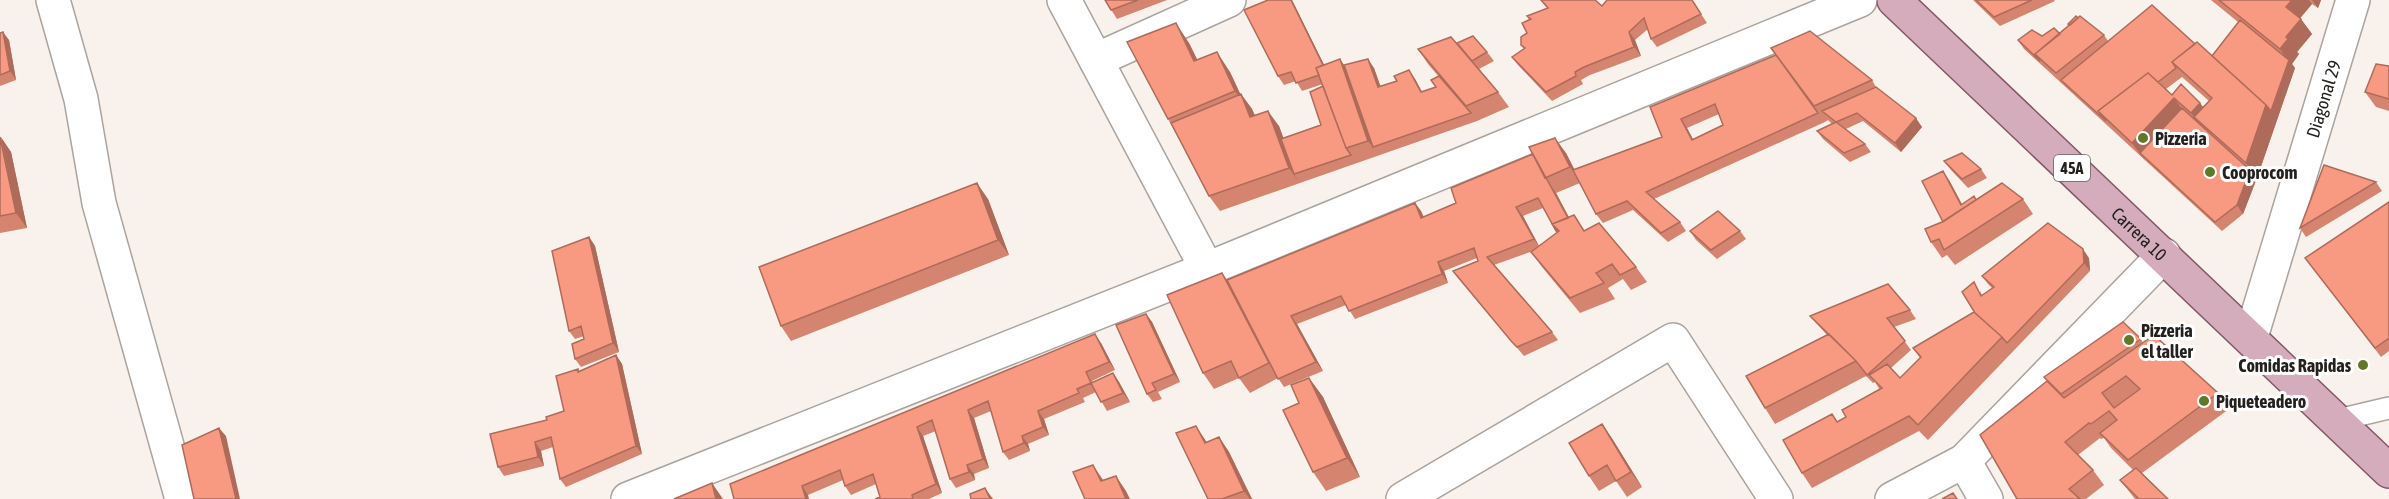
<svg xmlns="http://www.w3.org/2000/svg" width="2389" height="499" font-family="'Asap Condensed',sans-serif">
<style>
.lines{fill:none;stroke-linecap:round;stroke-linejoin:round}
.service-casing{stroke:#aaa39e;stroke-width:24}
.minor-casing{stroke:#aaa39e;stroke-width:36}
.primary-casing{stroke:#845768;stroke-width:36}
.service{stroke:#fff;stroke-width:21}
.minor{stroke:#fff;stroke-width:33}
.primary{stroke:#d4acbc;stroke-width:33}
.wall{fill:#d5846f;fill-rule:evenodd}
.shaded-wall{fill:#ae6b5a}
.building{fill:#f89981;stroke:#ae6b5a;stroke-width:1.5;fill-rule:evenodd}
.poi-dot{fill:#637727;stroke:#fff;stroke-width:2}
.labels{text-anchor:middle;dominant-baseline:central;stroke-width:6;stroke-linejoin:round;paint-order:stroke}
.shield{fill:#fff;stroke:#656362;stroke-width:1.5}
.shield-label{font-size:16px;font-weight:bold;fill:#23201e}
.street-label{font-size:18px;fill:#23201e;stroke:#fff}
.poi-label{font-size:18px;font-weight:bold;fill:#23201e;stroke:#fff;text-anchor:start}
</style>
<rect width="100%" height="100%" fill="#f9f2ec"/>
<g class="lines">
<defs>
<path id="service" d="M2334,421l55,-13"/>
<g id="minor">
<path d="M53,0l28,99 18,104 83,296"/>
<path d="M1064,0l143,269"/>
<path d="M1096,60l133,-60"/>
<path id="s1" d="M2251,337l102,-337"/>
<path d="M1964,461l22,38"/>
<path d="M628,499l579,-230 653,-269"/>
<path d="M1403,499l270,-159 103,159"/>
<path d="M1892,499l72,-38 200,-206"/>
</g>
<g id="primary">
<path id="s2" d="M1894,0l495,471"/>
</g>
</defs>
<use href="#service" class="service-casing"/>
<use href="#minor" class="minor-casing"/>
<use href="#primary" class="primary-casing"/>
<use href="#service" class="service"/>
<use href="#minor" class="minor"/>
<use href="#primary" class="primary"/>
</g>
<path class="wall" d="M1105,0h62l-50,19z
M1268,0h24l32,65 50,3 6,18 35,-7 7,13 14,-5 3,-10 -11,-13 -10,-15 39,-6 30,9 7,9 -15,8 19,23 11,15 -32,14 -257,90 -11,-15 -41,-77 21,-76 8,17 33,12 10,22h1l11,15 3,6 24,11 4,12 38,-13 2,-39v-2l-21,7 -6,-10 -12,4 -6,-9z
M1541,0l61,6 90,-6 15,23 -50,24 -6,-8 -3,-10 -13,11 6,16 -51,19 -9,5 2,4 -31,17 -34,-36 -6,-8 12,-8 -3,-4 6,-12 2,-13 -2,-4 20,-8z
M1973,0h81l1,1 -55,25z
M2211,0h110l-3,8 -6,-4 -12,14 12,16 -15,18 2,2 -7,10 3,4 -38,110 -14,36 -21,17 -176,-162 -22,-20 -6,-9 42,-6 44,1 4,6 87,3 17,12 26,-34zM2182,77l27,24 -6,6 -3,-4 -28,-8 -6,-6z
M0,33l9,7 7,40 -16,6z
M2389,66v45l-13,-4 -11,-15z
M1872,80l4,7 46,40 -21,25 -38,-31 -17,8 19,15 6,8 -21,10 -27,-23 -6,-8 15,-7 -4,-4 -3,2 -1,-2 1,2 -171,77 26,23 6,9 -18,11 -35,-32 -30,13 -7,-9 -16,-31 -24,10 13,24 16,14 51,36 11,15 -16,8 -8,-11 -15,9 7,11 -35,14 -38,-46 -11,-15 2,-1 -39,14 58,67 6,8 -34,16 -65,-77 -6,-8 25,-10 -1,-3 -33,13 4,12 -93,36 -9,-14 -49,19 26,47 -39,16 -6,-9 -28,15 -11,-15 -25,11 -11,-16 19,-100 5,7 188,-77 6,8 3,6 142,-64 8,17 88,-33 -12,-30zM1719,114l4,11 -30,14 -6,-11zM1543,208l14,25 -18,13 -16,-30z
M0,137l11,15 16,76 -27,5z
M1944,161l37,8 6,9 -19,10 -17,-18z
M1949,180l13,24 14,-4 47,-1 10,15 -78,51 -8,-10 -5,3 -11,-16 12,-20z
M2376,182l6,9 -76,46 -6,-9z
M988,199l21,56 -218,86 -10,-15z
M2389,202v149l-8,6 -76,-99z
M1690,231h50l6,8 -29,20 -21,-19z
M589,237l6,9 24,106 -38,15 -6,-8 9,-20v-3l-9,3 -6,-8z
M2089,258l1,13 -162,169 -9,-9 -107,57 -10,-15 36,-51 8,-5 34,-27 -5,-8 -2,1 -8,-8 1,1 -91,48 -10,-16 62,-73 -10,-11 -7,-8 100,-6 6,9 -22,8 17,23 -20,18 9,10 20,-20 -7,-10 61,-36 6,-21 2,4 10,-7 -4,-4 -6,-8z
M1146,314l6,8 28,60 -22,10 4,7 -9,3 -6,-8z
M2141,339l2,4 75,50 11,16 -87,64 26,26h-33l-15,-19 13,-10 -22,-22 -7,-10 -3,1 -1,-1 -22,17 15,15 11,15 -18,14h-69l30,-118 -3,-4z
M1101,343l14,27 -23,11 1,1 20,-9 6,9 11,20 -23,9 -11,-19 -13,6 2,4 -41,17 5,16 -21,9 2,7 -21,9 -6,-8 -12,-41 -17,7 15,50 -15,6 1,6 -19,8 -6,-9 -14,-48 -13,5 19,57 -13,6h-54l5,-2 -4,-13 -25,11 -6,-9 -2,-6 -35,15 -74,4z
M616,355l6,9 20,90 -76,33 -6,-8 -7,-32 -12,4 3,15 -40,10 -6,-9 49,-47 17,-9 14,-42 1,2z
M1309,378l14,19 37,80 -34,14 -13,-19 -14,-69z
M1602,424l11,16 29,47 -15,10 -11,-16 -17,10 -10,-15z
M1219,437l10,15 23,47h-44l-1,-57z"/>
<path class="shaded-wall" d="M1291,0h1l40,81 -6,-9z
M2292,0h17l3,4 -15,18 -11,-15z
M2312,0h9l-3,8z
M2301,19l11,15 -15,18 2,2 -7,10 3,4 -38,110 -14,36 -6,-9 13,-35 -4,-7 20,-58 22,-44 -8,-12 6,-12z
M1176,23l13,20 19,38 -14,-20z
M3,32l6,8 7,40 -6,-9z
M1629,32l6,8 6,16 -7,-9z
M1217,52l13,20 16,34 -5,-12 11,15 9,23 -11,-15 -3,-8 -12,-18z
M1340,59l10,15 23,73 -5,-6z
M1368,59l6,9 10,28 -6,-9z
M1409,70l6,9 12,22 -6,-9z
M2174,98l14,19 -48,36 6,9 -14,-19z
M2200,103l14,19 -20,-5 11,15 -14,-19z
M1268,111l11,15 18,48h-3l6,9 -11,-15z
M1916,118l6,9 -21,25 -6,-9z
M1681,119l6,9 11,21 -6,-9z
M1,137l10,15 16,76 -11,-15z
M1555,138l11,15 15,29 -11,-15z
M1943,171l6,9 18,34 -6,-9z
M977,183l11,16 21,56 -11,-15z
M1550,185l6,8 21,40 -6,-9z
M1415,203l6,8 6,16 -6,-9z
M1516,207l7,9 17,32 -6,-9z
M589,237l6,9 24,106 -6,-9z
M2083,249l6,9 1,13 -6,-8z
M1438,262l6,9 4,12 -6,-9z
M1222,273l11,16 47,89 -11,-15z
M1146,314l6,8 28,60 -6,-8z
M1291,316l6,8 26,47 -7,-9z
M1095,334l6,9 14,27 -6,-8z
M616,355l6,9 20,90 -6,-8z
M1113,373l6,9 11,20 -7,-9z
M1309,378l14,19 37,80 -13,-19z
M968,410l6,8 15,50 -6,-9z
M1038,411l6,8 5,16 -6,-8z
M1602,424l11,16 29,47 -11,-15z
M1196,426l10,15 10,18 -11,-16z
M917,427l6,9 19,57 -6,-9z
M219,428l7,8 14,63h-4z
M1022,436l6,8 2,7 -6,-8z
M1219,437l10,15 23,47h-2l-6,-8z
M535,442l6,9 3,15 -6,-9z
M967,465l7,9 1,6 -6,-8z
M1093,465l10,15 -2,1z
M1116,476l10,15 4,8h-4z
M712,483l11,16h-7z
M802,486l6,9 1,4h-3z
M985,488l8,11h-3z"/>
<path class="building" d="M1105,0h33l-27,10z
M1268,0h23l32,65 -7,3 3,7 -23,8 -5,-11 -13,4 -34,-66z
M1541,0h54l7,6 5,-6h85l9,14 -50,25 -7,-21 -15,14 5,15 -50,20 -9,5 1,4 -30,16 -34,-35 13,-9 -4,-3v-8l6,-4 -5,-10 9,-4 -4,-3 21,-8z
M1976,0h56l-38,17z
M2219,0h73l-6,7 15,12 -15,18 2,2 -8,10z
M2152,5l43,39 -23,18 4,6 -18,14 -10,-9 -50,38 8,10 -45,-41z
M2076,16l2,2 -8,7 -2,-1z
M2080,16l24,19 -48,38 -21,-19z
M2240,20l49,40 -18,51 -5,-6 -54,-49z
M1176,23l18,38 23,-9 18,39 -67,28 -41,-77z
M2054,28l6,6 -25,20 5,7 -22,-21 14,-10 10,6z
M1810,31l62,49 -58,26 -43,-58z
M3,32l7,39 -10,4v-42z
M1473,36l14,16 -15,9 -15,-18z
M1451,37l47,55 -32,14 -48,-57z
M2197,42l69,63 -20,58 -52,-46 18,-19 -40,-36z
M1776,55l42,58 -172,79 34,30 -19,11 -34,-32 -31,13 -23,-44 89,-33 -12,-30zM1715,104l8,21 -31,15 -11,-21z
M1340,59l28,82 -22,7 -30,-80z
M1368,59l10,28 19,-6 -3,-5 15,-6 12,22 15,-5 -5,-7 8,-4 32,37 -98,34 -29,-82z
M2376,64l13,2v33l-24,-7z
M2148,73l24,22 9,-11 19,19 -9,10 -17,-15 -42,45 -34,-32z
M1323,86l23,62 5,7 -57,19 -13,-35 40,-14 -11,-33z
M1876,87l40,31 -21,25 -38,-30 -21,9 29,22 -21,9 -27,-22 19,-9 -14,-11z
M1241,94l9,23 18,-6 21,57 -80,28 -38,-73z
M2182,108l68,62 -13,35 -22,17 -75,-69z
M0,137l16,76 -16,3z
M1555,138l15,29 -25,11 -16,-31z
M1962,153l19,16 -19,10 -18,-18z
M1533,154l35,64 -16,6 5,7h-1l-18,-33 -22,9 18,32 -47,18 65,75 -35,15 -5,-5 -59,-71 25,-10 -4,-13 -36,14 4,12 -93,37 -8,-15 -50,20 25,46 -38,17 -51,-99 188,-77 6,15 35,-15 -5,-15z
M2324,165l52,17 -76,46z
M1943,171l18,34 13,-9 2,4 -33,22 -21,-41z
M977,183l21,57 -217,86 -22,-59z
M2002,183l21,16 -79,51 -5,-11 -8,3 -6,-13 17,-7z
M2389,202v136l-14,10 -70,-90z
M1718,211l22,20 -29,19 -21,-19z
M1574,215l10,16 15,-8 37,44 -16,8 -8,-11 -16,9 8,10 -34,15 -39,-46 28,-21 -7,-7z
M2048,223l35,26 1,14 -77,80 -5,-6 -27,-24 -13,-21 12,-10 7,14 13,-9 -12,-11z
M589,237l24,106 -38,16 -3,-15 12,-5 -3,-13 -12,5 -17,-80z
M1222,273l47,90 -30,15 -8,-17 -28,12 -36,-78z
M1888,284l22,26 -23,8 18,23 -38,34 -11,-14 -46,-45z
M1974,312l28,25 -84,88 -9,-9 -107,57 -19,-33 49,-26 5,8 9,-5 -4,-7 40,-22 -13,-13 18,-11 13,14 21,-21 -8,-9z
M1146,314l28,60 -22,9 4,7 -9,4 -31,-69z
M2123,322l18,17 -80,55 -17,-17z
M1095,334l14,28 -23,10 5,11 -14,6 2,4 -41,18 5,16 -21,9 2,7 -21,9 -15,-51 -20,9 15,49 -16,6 2,7 -19,7 -18,-59 -15,7 19,57 -24,11 1,4h-38l5,-2 -7,-23 -28,12 -5,-16 -38,16 4,13h-72l-4,-15z
M1829,334l27,27 -91,47 -19,-32z
M2154,335l64,58 -90,67 -28,-27 17,-13 -8,-9 -18,13 -2,-1 -24,19 28,28 -24,19 11,10h-63l-37,-64 67,-54 17,17zM2126,376l14,13 -26,19 -12,-15z
M616,355l20,91 -76,33 -9,-42 -16,5 3,15 -40,10 -8,-33 57,-14 -1,-3 18,-6 -8,-35 22,-7v3z
M1113,373l10,20 -22,9 -10,-19z
M1309,378l38,80 -34,14 -30,-62 16,-7 -8,-18z
M1602,424l29,48 -15,9 -9,-16 -18,11 -20,-33z
M1196,426l9,17 14,-6 25,54 -22,8h-14l-32,-66z
M219,428l17,71h-42l-12,-54z
M1093,465l8,16 15,-5 10,23h-41l-12,-27z
M2136,468l32,31h-29l-19,-19z
M712,483l4,16h-42z
M985,488l5,11h-19l-1,-5z
M1953,493l4,6h-15z"/>
<g class="poi-dot">
<circle cx="2143" cy="138" r="6"/>
<circle cx="2210" cy="172" r="6"/>
<circle cx="2129" cy="340" r="6"/>
<circle cx="2363" cy="365" r="6"/>
<circle cx="2204" cy="401" r="6"/>
</g>
<g class="labels">
<rect class="shield" x="2054" y="155" width="36" height="26" rx="4.5"/>
<g class="shield-label">
<text x="2072" y="168">45A</text>
</g>
<g class="street-label">
<text stroke="none"><textPath href="#s1" startOffset="249">Diagonal 29</textPath></text>
<text stroke="none"><textPath href="#s2" startOffset="339">Carrera 10</textPath></text>
</g>
<g class="poi-label">
<text x="2155" y="138">Pizzeria</text>
<text x="2222" y="172">Cooprocom</text>
<text x="2141" y="330">Pizzeria<tspan x="2141" dy="21">el taller</tspan></text>
<text x="2351" y="365" text-anchor="end">Comidas Rapidas</text>
<text x="2216" y="401">Piqueteadero</text>
</g>
</g>
</svg>
